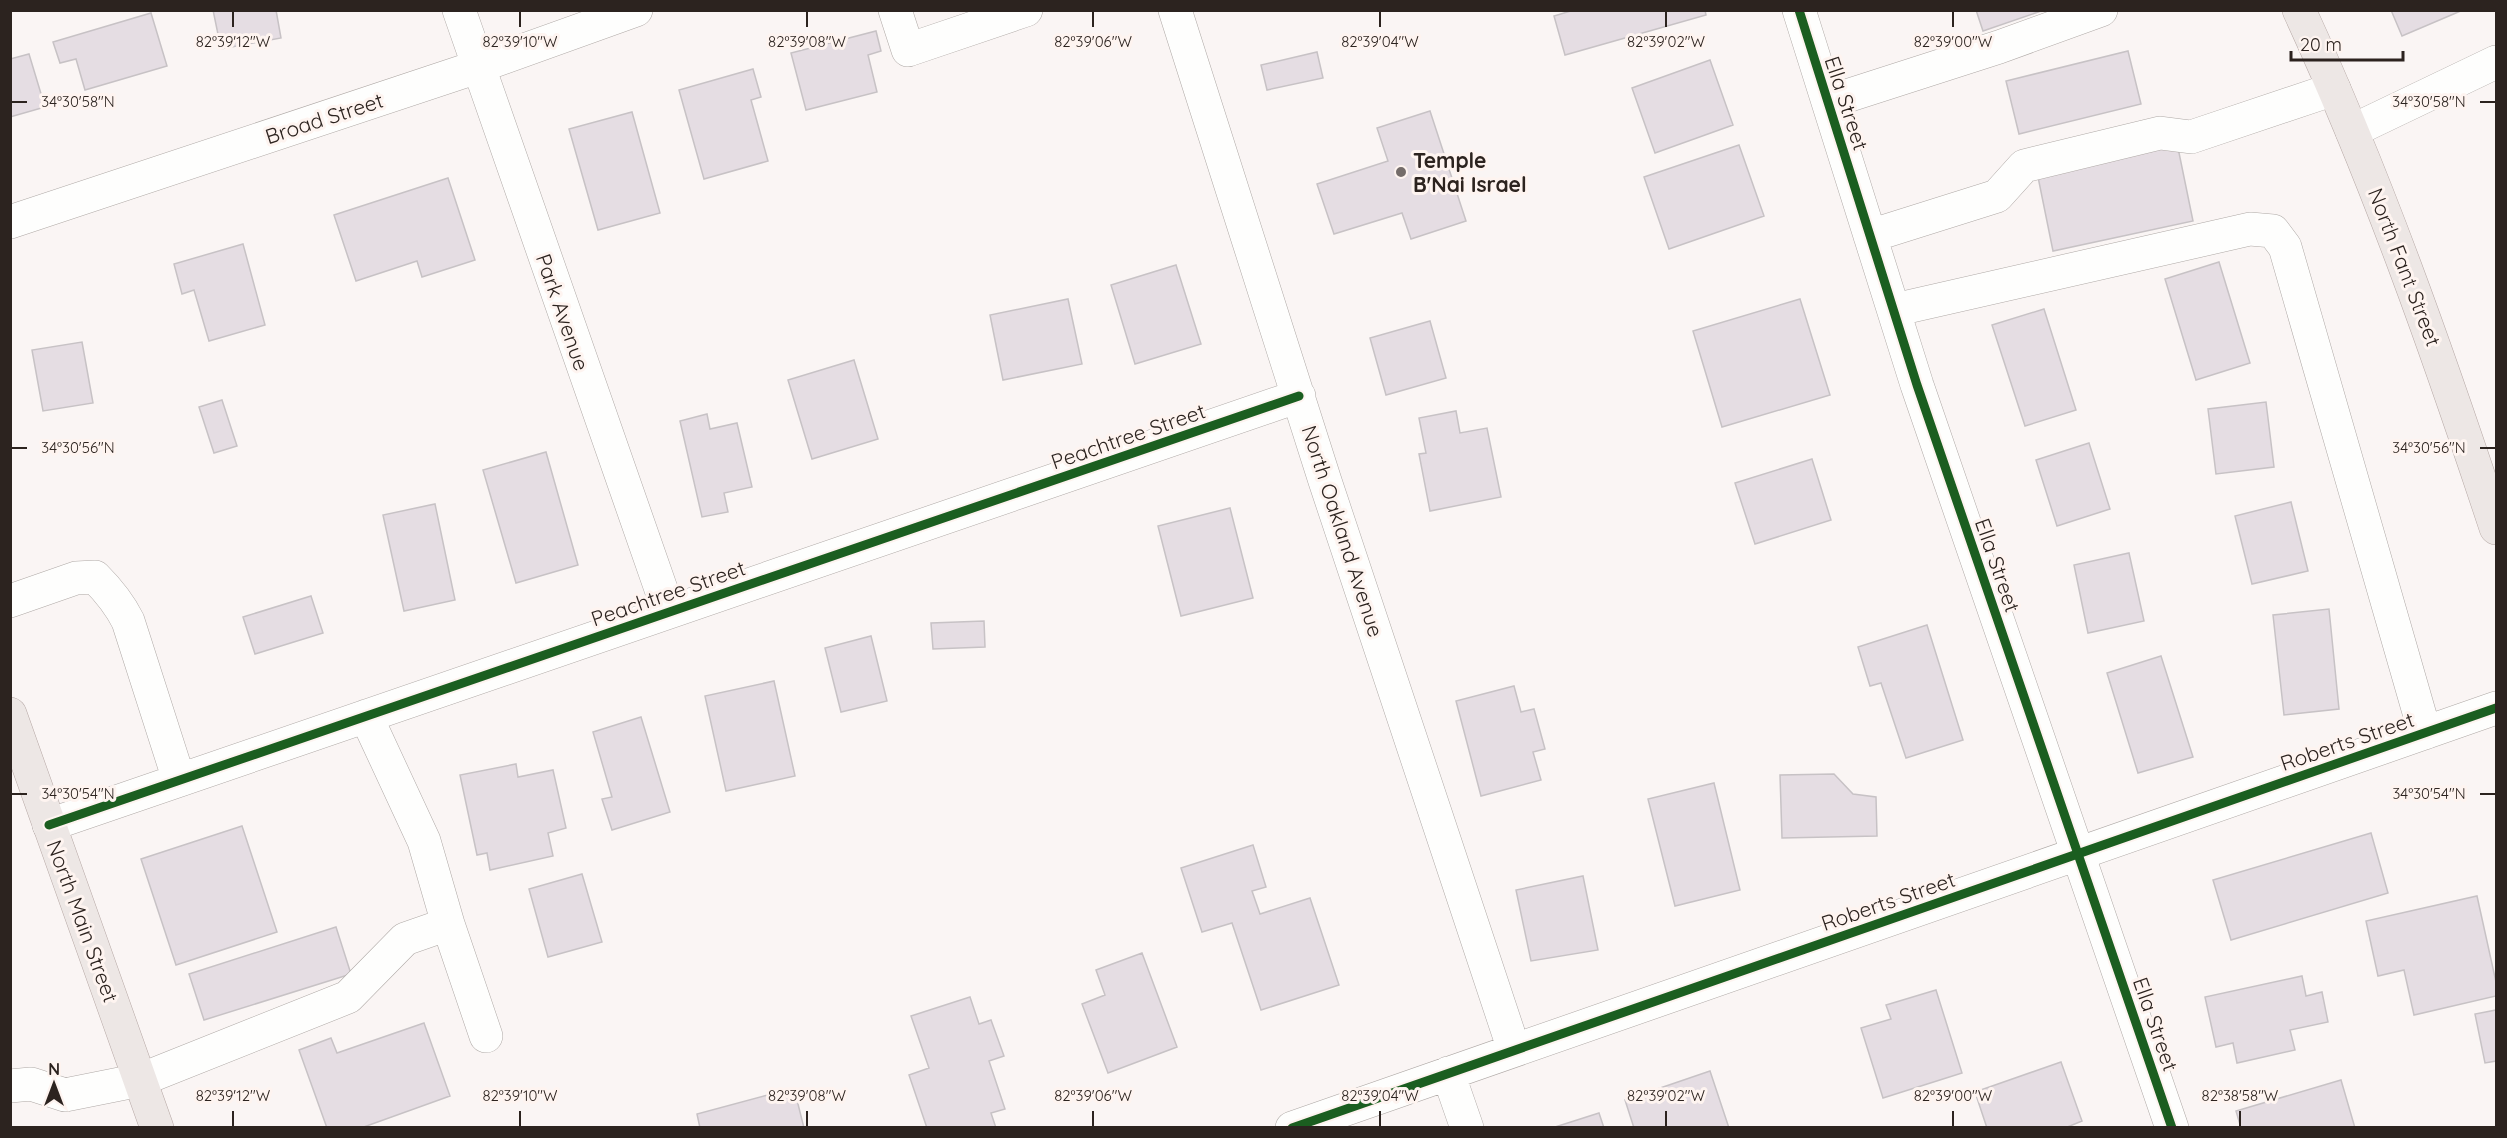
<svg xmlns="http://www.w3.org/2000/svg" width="2507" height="1138" font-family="Quicksand,sans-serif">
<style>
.building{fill:#e5dde3;stroke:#c7c2c5;stroke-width:1.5}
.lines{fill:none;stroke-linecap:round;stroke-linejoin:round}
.minor-casing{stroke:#afa9a6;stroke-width:34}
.major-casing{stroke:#b6a8a5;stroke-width:34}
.minor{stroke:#fefefd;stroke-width:33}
.major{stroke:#ede7e5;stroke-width:33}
.cycleway-casing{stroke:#fef4f0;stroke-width:13}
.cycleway{stroke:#1b5e20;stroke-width:9}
.ticks{fill:none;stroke:#2c231f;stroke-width:2}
.poi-dot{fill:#746c6a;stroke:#fef4f0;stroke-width:2}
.labels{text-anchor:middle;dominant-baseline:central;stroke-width:6;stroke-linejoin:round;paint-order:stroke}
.street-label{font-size:21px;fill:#2c231f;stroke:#fef4f0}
.poi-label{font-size:21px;font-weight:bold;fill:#2c231f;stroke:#fef4f0;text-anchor:start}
.ticks-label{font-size:15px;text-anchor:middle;fill:#2c231f;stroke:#fef4f0;stroke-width:6;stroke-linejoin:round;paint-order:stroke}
</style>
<rect width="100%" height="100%" fill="#faf5f4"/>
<path class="building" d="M213,10h63l5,28 -60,11z
M1574,10h131l1,5 -141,40 -11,-39z
M1976,10h68l-61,21z
M2391,10h72l-61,26z
M151,13l16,53 -82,24 -9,-31 -16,4 -7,-21z
M876,31l5,20 -13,4 9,37 -71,18 -15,-57z
M2128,51l13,53 -122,30 -13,-53z
M1317,52l6,26 -56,12 -6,-25z
M29,54l16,53 -35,10v-58z
M1710,60l23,65 -78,28 -23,-65z
M753,69l8,28 -10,3 17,61 -64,18 -25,-89z
M1430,111l36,110 -55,18 -9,-26 -68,21 -17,-50 71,-23 -11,-33z
M632,112l28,101 -62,17 -29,-101z
M2177,143l16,78 -140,30 -16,-79z
M1739,145l25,71 -95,33 -25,-72z
M448,178l27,82 -53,17 -5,-16 -61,20 -22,-66z
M243,244l22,81 -56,16 -15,-51 -12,4 -8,-30z
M2219,262l31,101 -54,17 -31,-101z
M1176,265l25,79 -66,20 -24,-79z
M1068,299l14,65 -79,16 -13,-65z
M1800,299l30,96 -108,32 -29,-96z
M2044,309l32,101 -51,16 -33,-101z
M1430,321l16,57 -60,17 -16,-57z
M82,342l11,61 -50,8 -11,-61z
M854,360l24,79 -66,20 -24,-79z
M222,400l15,46 -23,7 -15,-46z
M2266,402l8,65 -58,7 -8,-65z
M1456,411l4,22 27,-5 14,69 -71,14 -11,-57 7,-1 -7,-35z
M707,414l3,15 27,-6 15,64 -28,6 4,19 -26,5 -22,-96z
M2089,443l21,66 -53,17 -21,-66z
M546,452l32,113 -62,18 -33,-113z
M1812,459l19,61 -76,24 -20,-61z
M2291,502l17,69 -56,13 -17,-68z
M435,504l20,96 -51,11 -21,-96z
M1230,508l23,90 -72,18 -23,-90z
M2129,553l15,68 -56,12 -14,-68z
M311,596l12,37 -68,21 -12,-37z
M2329,609l10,100 -55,6 -11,-100z
M984,621l1,26 -52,2 -2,-26z
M1927,625l36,115 -57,18 -25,-75 -11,3 -12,-39z
M871,636l16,65 -46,11 -16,-64z
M2161,656l32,101 -55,16 -31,-100z
M774,681l21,95 -69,15 -21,-95z
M1514,686l7,26 13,-3 11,40 -12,3 8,28 -60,16 -25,-95z
M641,717l29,95 -58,18 -10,-31 10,-2 -19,-65z
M516,764l2,13 35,-7 13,58 -18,5 5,23 -63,14 -3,-17 -10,2 -17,-80z
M1834,774l19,20 23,3 1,39 -95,2 -2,-63z
M1714,783l26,107 -65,16 -27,-107z
M242,826l35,106 -101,33 -35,-106z
M2371,833l17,60 -157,47 -18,-60z
M1253,845l13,42 -14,4 8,23 50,-16 29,87 -78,25 -29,-87 -30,9 -21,-64z
M582,874l20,68 -54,15 -19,-68z
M1583,876l15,74 -67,11 -15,-71z
M2477,896l19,86v14l-82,19 -10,-45 -26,6 -12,-55z
M336,927l15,47 -147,46 -15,-46z
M1142,953l35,94 -69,26 -26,-69 23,-9 -9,-25z
M2302,976l4,20 16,-4 6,30 -38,8 5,20 -58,13 -4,-20 -17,4 -11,-50z
M1936,990l26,83 -79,25 -22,-70 30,-9 -5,-14z
M970,997l9,27 12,-4 13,36 -15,5 16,48 -14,4 5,15h-69l-18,-53 20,-7 -18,-52z
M2496,1010v51l-11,2 -10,-49z
M424,1023l26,73 -89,32h-34l-28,-78 32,-12 6,15z
M2061,1062l21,59 -17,7h-78l-12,-36z
M1710,1071l19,57h-95l-9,-28z
M2341,1080l14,48h-114l-5,-17z
M794,1088l10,40h-104l-3,-14z
M1599,1113l5,15h-52z"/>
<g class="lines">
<defs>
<path id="minor" d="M459,10l210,602
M895,10l13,40 118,-40
M1175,10l150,471 189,569
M1799,10l118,375 255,743
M1828,102l171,-55 102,-37
M2352,131l144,-69
M10,222l467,-155 159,-57
M1870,236l127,-40 27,-30 136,-33 31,4 143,-48
M1894,310l356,-81 23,2 12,16 140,486
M10,601l66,-23 19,-1c14,14 24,26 33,44l51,159
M49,825l1250,-429
M448,924l38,112
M1448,1073l19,55
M10,1086l21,-2 34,11 75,-15 208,-83 57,-58 43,-15 -24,-83 -58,-125
M1292,1128l1204,-420"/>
<path id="major" d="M2299,10c78,169 139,343 197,518
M10,714l147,414"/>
</defs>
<use href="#minor" class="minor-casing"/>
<use href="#major" class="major-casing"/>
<use href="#minor" class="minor"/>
<use href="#major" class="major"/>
<defs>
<path id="cycleway" d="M1799,10l118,375 255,743
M49,825l1250,-429
M1292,1128l1204,-420"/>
</defs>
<use href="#cycleway" class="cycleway-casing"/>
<use href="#cycleway" class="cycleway"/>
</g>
<path class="ticks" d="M233,12v15M520,12v15M807,12v15M1093,12v15M1380,12v15M1666,12v15M1953,12v15M12,102h15M2480,102h15M12,448h15M2480,448h15M12,794h15M2480,794h15M233,1111v15M520,1111v15M807,1111v15M1093,1111v15M1380,1111v15M1666,1111v15M1953,1111v15M2240,1111v15"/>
<circle class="poi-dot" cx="1401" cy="172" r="6"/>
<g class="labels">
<g class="street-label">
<text transform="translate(1847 103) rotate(72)">Ella Street</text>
<text transform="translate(324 118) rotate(-18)">Broad Street</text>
<text transform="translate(2405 267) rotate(69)">North Fant Street</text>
<text transform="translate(563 312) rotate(71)">Park Avenue</text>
<text transform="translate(1128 436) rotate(-19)">Peachtree Street</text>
<text transform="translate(1343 531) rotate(72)">North Oakland Avenue</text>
<text transform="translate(1998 565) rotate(71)">Ella Street</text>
<text transform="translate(668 593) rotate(-19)">Peachtree Street</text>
<text transform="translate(2347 741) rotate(-19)">Roberts Street</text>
<text transform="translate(1888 901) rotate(-19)">Roberts Street</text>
<text transform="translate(83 921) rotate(70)">North Main Street</text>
<text transform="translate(2156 1024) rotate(71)">Ella Street</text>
</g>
<g class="poi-label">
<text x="1413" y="160">Temple<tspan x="1413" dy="24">B'Nai Israel</tspan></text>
</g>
</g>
<g class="ticks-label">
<text x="233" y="47">82°39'12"W</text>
<text x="520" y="47">82°39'10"W</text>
<text x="807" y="47">82°39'08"W</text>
<text x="1093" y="47">82°39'06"W</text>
<text x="1380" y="47">82°39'04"W</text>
<text x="1666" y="47">82°39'02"W</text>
<text x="1953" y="47">82°39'00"W</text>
<text x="78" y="107">34°30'58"N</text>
<text x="2429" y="107">34°30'58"N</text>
<text x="78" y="453">34°30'56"N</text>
<text x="2429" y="453">34°30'56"N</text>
<text x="78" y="799">34°30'54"N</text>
<text x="2429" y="799">34°30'54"N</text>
<text x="233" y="1101">82°39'12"W</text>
<text x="520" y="1101">82°39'10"W</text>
<text x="807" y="1101">82°39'08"W</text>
<text x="1093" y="1101">82°39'06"W</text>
<text x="1380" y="1101">82°39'04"W</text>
<text x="1666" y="1101">82°39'02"W</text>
<text x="1953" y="1101">82°39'00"W</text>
<text x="2240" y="1101">82°38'58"W</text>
</g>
<rect width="2507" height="1138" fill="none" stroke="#2c231f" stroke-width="24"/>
<g transform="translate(54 1084)" stroke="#fef4f0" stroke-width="4.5" paint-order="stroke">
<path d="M0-4.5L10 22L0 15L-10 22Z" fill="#2c231f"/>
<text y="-9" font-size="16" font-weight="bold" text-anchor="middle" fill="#2c231f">N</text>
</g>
<path d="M2291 51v9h112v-9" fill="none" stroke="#2c231f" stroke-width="3"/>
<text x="2300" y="51" font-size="18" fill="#2c231f" stroke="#fef4f0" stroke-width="4.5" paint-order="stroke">20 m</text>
</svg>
